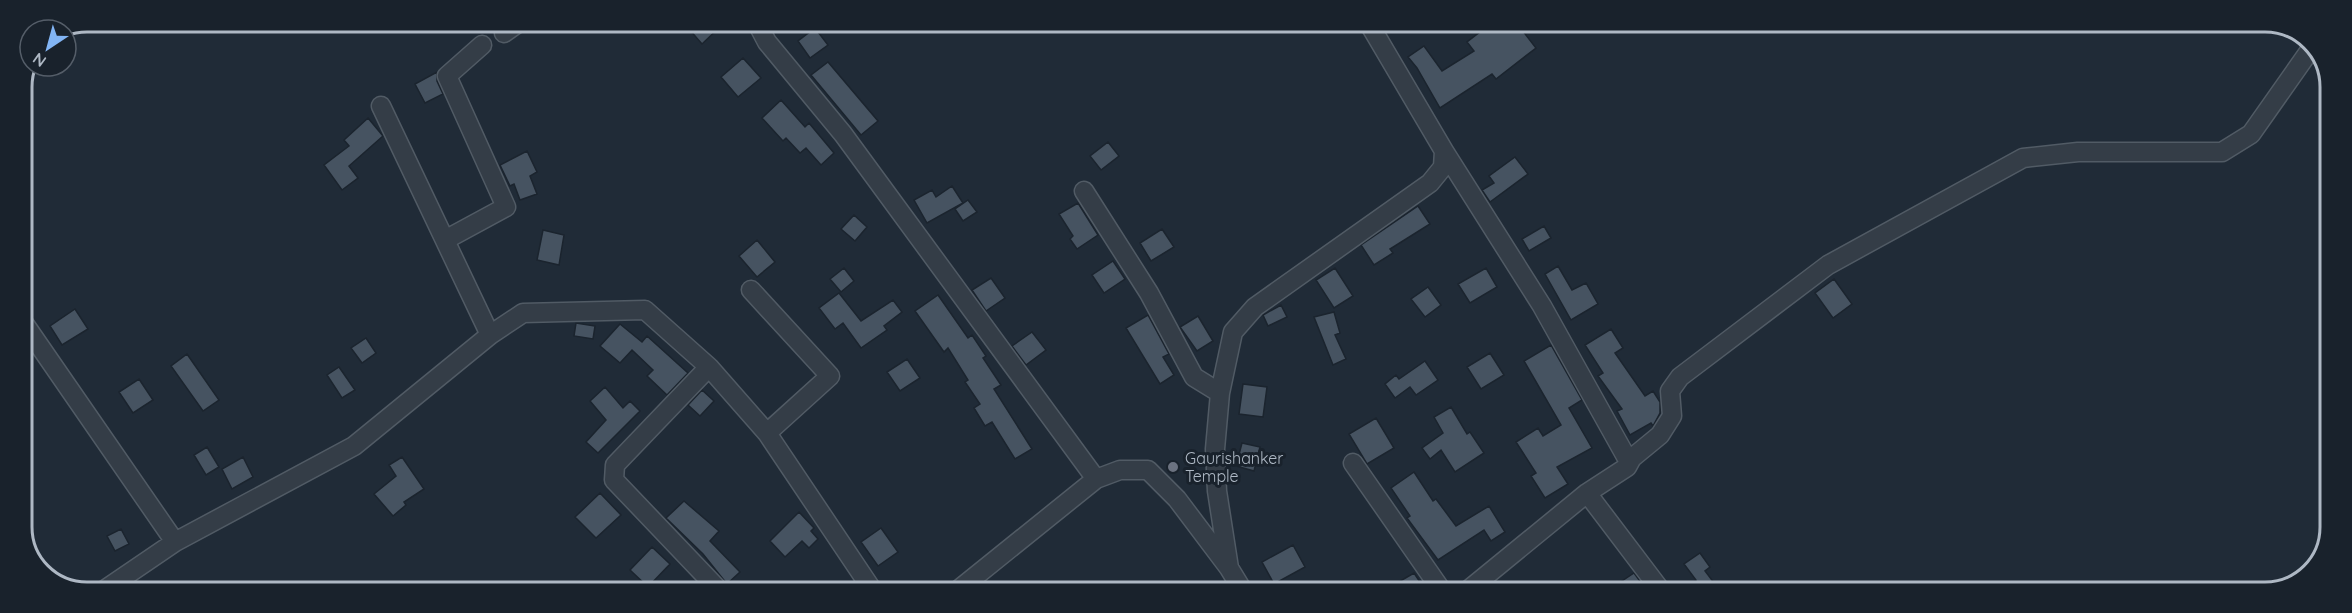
<svg xmlns="http://www.w3.org/2000/svg" width="2352" height="613" font-family="Quicksand,sans-serif">
<style>
.building{fill:#465361;stroke:#1b242e;stroke-width:1.5}
.lines{fill:none;stroke-linecap:round;stroke-linejoin:round}
.minor-casing{stroke:#515b65;stroke-width:21}
.minor{stroke:#343d47;stroke-width:18}
.worship-dot{fill:#6b7280;stroke:#19222c;stroke-width:2}
.labels{text-anchor:middle;dominant-baseline:central;stroke-width:6;stroke-linejoin:round;paint-order:stroke}
.poi-label{font-size:16px;fill:#aeb8c4;stroke:#19222c;text-anchor:start}
.rim{fill:none;stroke:#aeb8c4;stroke-width:3}
</style>
<rect width="100%" height="100%" fill="#202b37"/>
<path class="building" d="M682,21h44l-24,23z
M1493,22h23l20,26 -40,31 -4,-5 -52,34 -23,-40 -9,-11 16,-11 18,25 32,-20 -7,-9z
M815,28l13,17 -18,13 -12,-17z
M743,58l18,20 -23,19 -17,-20z
M828,62l50,59 -17,14 -50,-60z
M437,72v9l6,13 -18,9 -10,-19z
M781,100l24,27 4,-4 25,30 -13,12 -15,-17 -6,5 -14,-15 -3,3 -21,-23z
M368,118l15,18 -34,30 9,12 -16,12 -18,-25 25,-19 -5,-6z
M1108,142l11,14 -18,14 -11,-14z
M527,151l10,21 -7,4 7,18 -17,6 -6,-16 -4,2 -10,-21z
M1515,157l13,17 -38,28 -8,-12 12,-7 -5,-7z
M952,186l11,17 -36,20 -13,-23 18,-10 4,7z
M968,200l9,12 -14,9 -8,-12z
M1078,203l20,32 -21,14 -7,-10 3,-3 -14,-22z
M1418,206l12,18 -40,25 3,4 -19,12 -13,-20z
M854,215l13,12 -12,14 -14,-12z
M1544,226l7,12 -22,13 -7,-12z
M1162,229l12,18 -23,14 -11,-18z
M543,230l21,5 -5,30 -22,-5z
M757,240l18,22 -18,15 -18,-21z
M1113,261l12,18 -21,14 -12,-18z
M1558,266l14,24 14,-7 12,21 -27,16 -26,-46z
M844,268l10,13 -13,11 -11,-13z
M1335,268l18,28 -19,12 -18,-28z
M1486,268l11,19 -27,16 -12,-19z
M991,278l14,20 -19,13 -14,-21z
M1834,279l18,25 -19,14 -18,-25z
M1428,287l13,18 -16,12 -14,-18z
M839,293l22,28 32,-21 9,12 -18,14 3,4 -26,18 -18,-25 -8,6 -16,-21z
M938,295l30,43 4,-3 14,21 -3,2 18,27 -7,4 38,60 -17,10 -23,-37 -7,4 -11,-18 6,-4 -15,-22 3,-2 -20,-32 -4,4 -29,-41z
M1281,305l6,12 -19,9 -5,-11z
M75,309l13,20 -26,16 -12,-19z
M1334,312l6,21 -5,2 11,24 -13,6 -19,-48z
M1148,315l21,39 -6,3 11,18 -14,9 -34,-56z
M1198,316l15,25 -16,10 -17,-24z
M576,323l19,3 -2,13 -19,-3z
M620,324l22,18 5,-6 41,37 -21,22 -20,-19 6,-6 -21,-20 -12,13 -20,-17z
M1611,329l12,19 -8,5 30,43 8,-5 7,11v11l-7,13 -2,-3 -21,12 -13,-24 5,-2 -24,-33 5,-3 -18,-28z
M1032,332l14,18 -20,15 -14,-19z
M366,338l10,15 -14,10 -11,-15z
M1551,345l31,55 -13,8 23,40 -35,19 11,17 -23,14 -14,-22 5,-3 -20,-31 22,-14 5,8 18,-11 -37,-64z
M1490,353l14,22 -23,14 -14,-22z
M187,354l32,46 -16,11 -32,-45z
M907,359l13,19 -20,13 -13,-19z
M1425,361l13,19 -22,15 -6,-8 -15,11 -10,-14 11,-9 3,4z
M339,367l16,23 -13,8 -15,-23z
M139,379l14,21 -20,13 -14,-21z
M1243,384l24,3 -4,30 -24,-3z
M605,387l18,21 7,-7 10,10 -42,42 -12,-11 20,-22 -16,-19z
M702,390l12,11 -14,15 -12,-11z
M1451,407l16,27 3,-2 14,21 -29,19 -14,-22 -11,9 -8,-11 21,-15 -9,-16z
M1376,418l18,30 -27,16 -18,-30z
M1242,443l18,4 -6,24 -18,-5z
M207,447l12,20 -13,8 -12,-20z
M243,457l10,20 -21,12 -10,-20z
M402,457l22,32 -20,13 2,3 -13,11 -19,-22 22,-18 -7,-11z
M1414,472l19,29 3,-2 20,27 33,-20 16,26 -14,9 -7,-11 -46,30 -31,-42 3,-2 -19,-28z
M600,493l21,22 -25,23 -21,-21z
M684,501l35,30 -9,10 30,31 -13,12 -24,-30 -37,-36z
M799,512l15,16 -3,3 7,8 -9,9 -7,-7 -17,16 -15,-16z
M881,528l17,24 -20,14 -17,-24z
M121,529l8,15 -14,7 -8,-15z
M1293,545l12,22 -31,17 -12,-22z
M652,547l18,17 -22,23 -18,-17z
M1700,553l10,14 -5,4 16,21h-40l15,-12 -12,-16z
M1414,573l12,18h-43z
M1634,573l14,19h-20l-6,-11z"/>
<g class="lines">
<defs>
<path id="minor" d="M756,21l11,21 76,92 253,345 24,-9h28l29,29 52,69
M504,33l17,-12
M381,106l109,229
M1444,151l98,155 87,156
M1084,191l65,102 45,84 26,16
M445,240l61,-33 -59,-131 35,-31
M751,290l79,86 -63,57
M21,319l154,223
M709,367l-94,98 -1,15 103,108
M1353,463l89,128
M1587,493l75,99
M103,591l72,-49 179,-96 136,-111 33,-22 122,-3 64,57 58,66 106,158
M957,591l139,-112
M1243,591l-14,-23 -12,-77 -2,-42 5,-56 13,-61 22,-25 175,-124 13,-16 1,-16 -76,-129
M1466,592l121,-99 40,-26 5,-9 28,-23 12,-19 -2,-25 10,-14 148,-112 195,-107 55,-6h144l29,-18 64,-91"/>
</defs>
<use href="#minor" class="minor-casing"/>
<use href="#minor" class="minor"/>
</g>
<circle class="worship-dot" cx="1173" cy="467" r="6"/>
<g class="labels">
<g class="poi-label">
<text x="1185" y="458">Gaurishanker<tspan x="1185" dy="18">Temple</tspan></text>
</g>
</g>
<path d="M0 0H2352V613H0ZM87 32H2265A55 55 0 0 1 2320 87V527A55 55 0 0 1 2265 582H87A55 55 0 0 1 32 527V87A55 55 0 0 1 87 32Z" fill="#19222c" fill-rule="evenodd"/>
<path class="rim" d="M87 32H2265A55 55 0 0 1 2320 87V527A55 55 0 0 1 2265 582H87A55 55 0 0 1 32 527V87A55 55 0 0 1 87 32Z"/>
<g transform="translate(48 48) rotate(216)"><circle r="28" fill="#19222c" stroke="#555e69" stroke-width="1.5"/>
<path d="M0-4.5L10 22L0 15L-10 22Z" fill="#82b5f5"/>
<text y="-9" font-size="16" font-weight="bold" text-anchor="middle" fill="#aeb8c4">N</text>
</g>
</svg>
